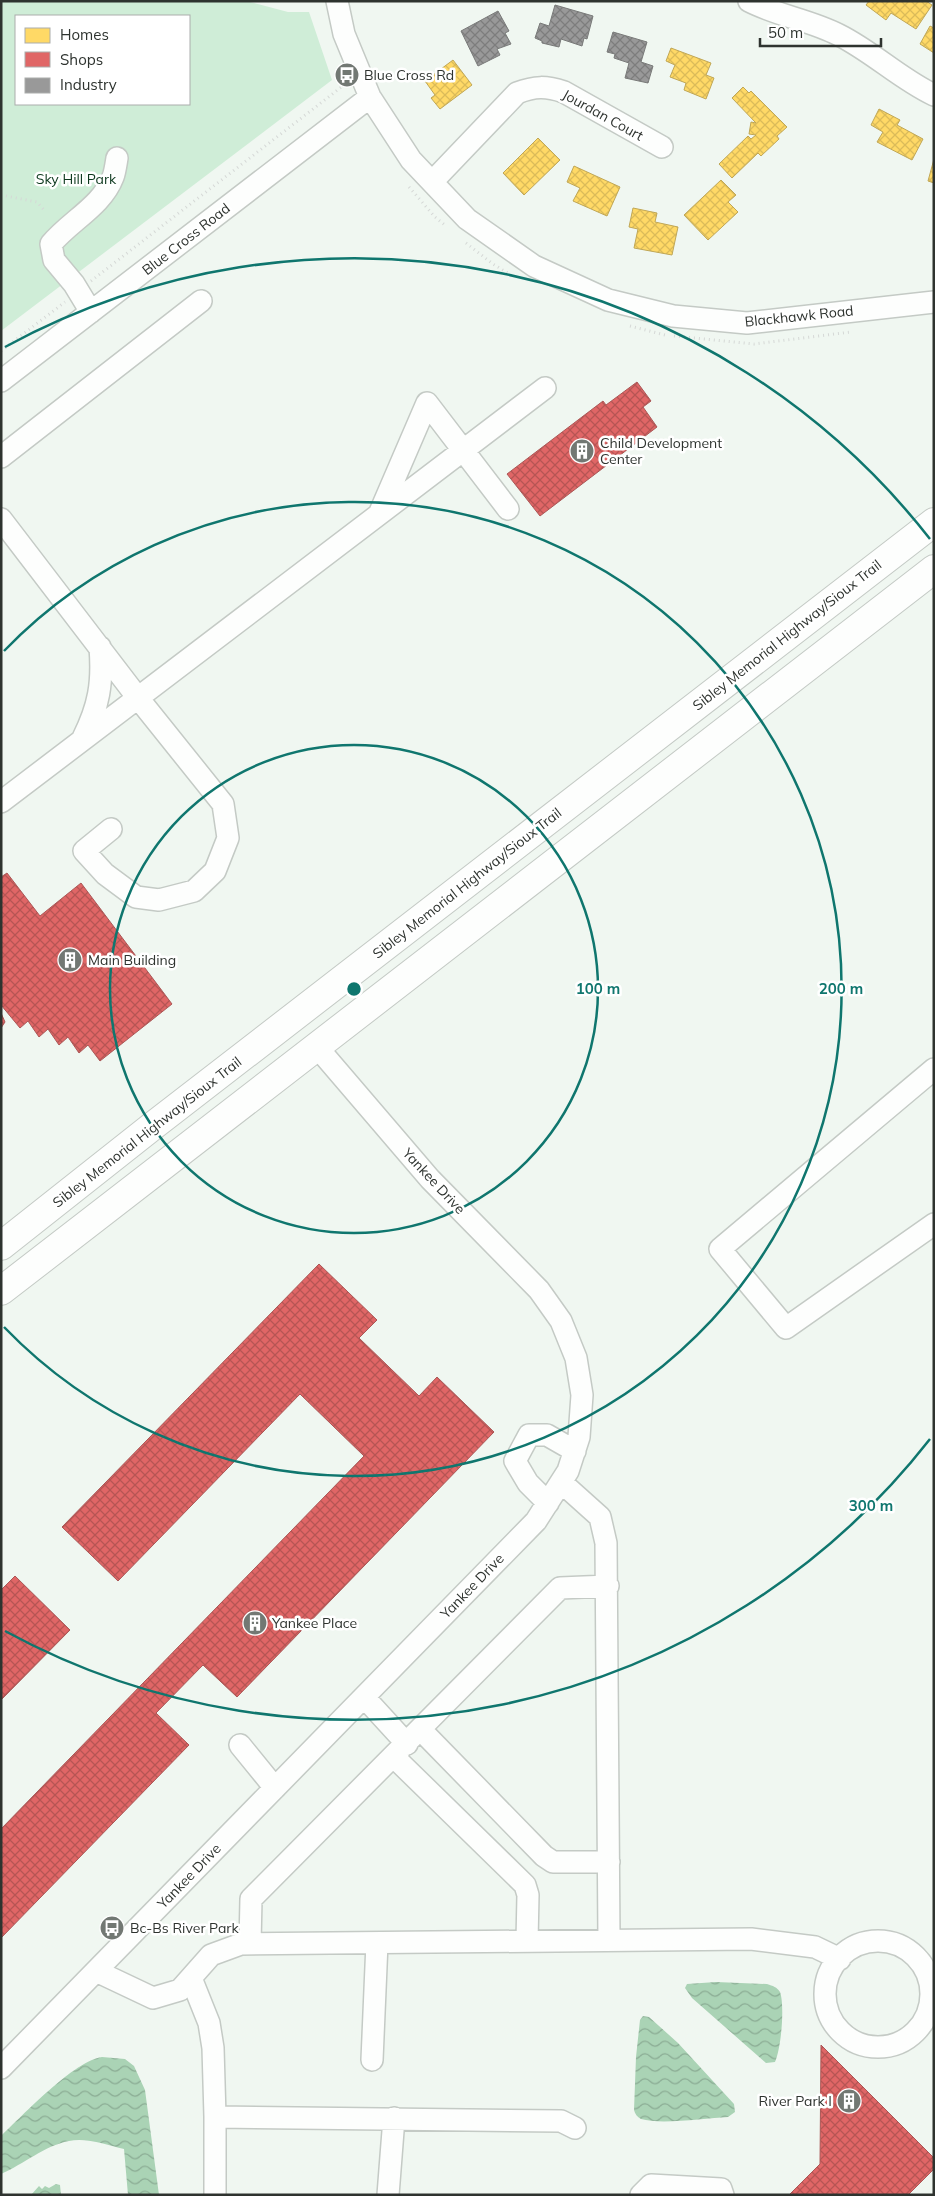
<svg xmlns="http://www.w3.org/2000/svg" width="935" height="2196" font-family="Mulish,sans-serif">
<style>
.park{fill:#cfedd7;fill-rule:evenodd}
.water{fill:url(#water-waves)}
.homes{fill:url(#homes-cross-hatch);stroke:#c0a756}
.shops{fill:url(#shops-cross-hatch);stroke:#ab5756}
.industry{fill:url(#industry-cross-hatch);stroke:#797a79}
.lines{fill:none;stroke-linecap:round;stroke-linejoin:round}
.minor-casing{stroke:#c4cac5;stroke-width:24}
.highway-casing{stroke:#c4cac5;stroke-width:30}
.path{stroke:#d5d8d6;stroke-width:3;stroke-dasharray:1 4;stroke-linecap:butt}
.minor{stroke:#fdfefd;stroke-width:21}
.highway{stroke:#fdfefd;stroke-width:28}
.ring{fill:none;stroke:#0f766e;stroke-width:2.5}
.labels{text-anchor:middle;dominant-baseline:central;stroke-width:5;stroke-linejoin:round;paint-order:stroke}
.poi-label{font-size:14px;fill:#2e332f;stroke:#fff;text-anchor:start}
.street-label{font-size:14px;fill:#2e332f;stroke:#fff}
.park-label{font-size:14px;fill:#0d391e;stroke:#fff}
.centre{fill:#0f766e;stroke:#fff;stroke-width:2.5}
.ring-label{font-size:15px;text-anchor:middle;font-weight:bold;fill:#0f766e;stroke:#fff;stroke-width:5;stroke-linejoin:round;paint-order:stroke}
</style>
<defs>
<pattern id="water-waves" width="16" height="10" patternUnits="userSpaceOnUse" patternTransform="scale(1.25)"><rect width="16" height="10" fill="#aad3b5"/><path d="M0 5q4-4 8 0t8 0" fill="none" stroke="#8bac94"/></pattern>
<pattern id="homes-cross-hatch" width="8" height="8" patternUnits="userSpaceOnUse" patternTransform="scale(1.25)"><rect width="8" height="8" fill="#ffd966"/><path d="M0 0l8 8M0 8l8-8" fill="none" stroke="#dbbb59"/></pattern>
<pattern id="shops-cross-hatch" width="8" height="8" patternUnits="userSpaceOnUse" patternTransform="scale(1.25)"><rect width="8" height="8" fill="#e06666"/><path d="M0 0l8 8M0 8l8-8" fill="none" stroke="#b65554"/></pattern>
<pattern id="industry-cross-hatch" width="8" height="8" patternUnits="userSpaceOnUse" patternTransform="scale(1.25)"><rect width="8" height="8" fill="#999"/><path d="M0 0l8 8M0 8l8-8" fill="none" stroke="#7d7d7d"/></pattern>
</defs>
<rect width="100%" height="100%" fill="#f0f7f1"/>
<path class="park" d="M1,1h245l42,11h21l23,68 -331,251zM16,16h173v88h-173z"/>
<path class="water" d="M716,1982l51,2c6,2 10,3 13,8 5,14 1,57 -5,70l-9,1 -74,-65 -7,-10 2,-4z
M643,2016l6,1 29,26 56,61 1,8 -7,5c-22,1 -67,8 -87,2 -4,-2 -6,-5 -7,-9l2,-53 4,-37z
M102,2057l23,2 9,7 11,24 14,105h-31l-4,-46c-17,-4 -38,-12 -55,-8 -25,5 -45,23 -68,33v-38c21,-20 74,-76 101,-79z
M56,2184l4,1 1,10h-30l8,-9 3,3 3,-3 4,2z"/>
<path class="homes" d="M869,1h57l6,4 -16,24 -25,-16 -5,7 -20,-15z
M930,26l4,2v25l-14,-9z
M671,48l40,15 -5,12 8,3 -8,21 -22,-9 2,-7 -16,-6 5,-12 -9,-4z
M453,60l19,25 -32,24 -9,-11 4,-3 -10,-14z
M743,87l6,6 2,-2 36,36 -10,9 2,3 -18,17 -3,-3 -26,25 -13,-14 29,-28 3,3 5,-4 -7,-1 2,-12 5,1 -24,-25z
M879,109l21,11 -3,5 26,14 -11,21 -35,-18 6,-10 -12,-7z
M538,138l22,22 -36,35 -21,-22z
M934,159v24l-6,-2z
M574,166l46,21 -13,29 -34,-15 7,-13 -13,-6z
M721,180l15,15 -8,7 10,10 -30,28 -24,-25z
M633,208l24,5 -2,9 23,5 -6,28 -38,-7 4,-19 -9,-2z"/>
<path class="shops" d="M637,382l14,19 -8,6 14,20 -117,89 -33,-42 96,-73 3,4z
M7,873l33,43 41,-33 91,121 -72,57 -12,-16 -9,8 -11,-16 -9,8 -11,-16 -9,8 -11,-16 -8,7 -19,-23v-128z
M1,1013l4,9 -4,6z
M319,1264l58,56 -18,18 60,58 18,-19 57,55 -257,265 -34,-32 -47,48 33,32 -188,193v-109l363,-373 -64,-62 -182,187 -56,-54z
M15,1576l55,54 -69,70v-110z
M821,2045l113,113v11l-26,26h-119l31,-31z"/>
<path class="industry" d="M555,5l38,11 -6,23 -3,-1 -2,8 -21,-7 -2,8 -17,-4v-2l-7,-3 5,-15 9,3z
M498,11l11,20 -4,2 6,11 -14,5 3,6 -22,11 -17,-35z
M613,32l34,10 -6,20 12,4 -5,17 -23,-5 4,-15 -15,-5 1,-4 -8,-2z"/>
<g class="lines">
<defs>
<path id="minor" d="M337,1l7,33 26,63 41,63 56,59 67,47 74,34 65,16 74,7 187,-21
M749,1c29,15 61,19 90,34 34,17 61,44 95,60
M432,182l85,-89c18,-7 29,-7 47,-1l98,55
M91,312l-17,-28 -20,-24 -3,-16c19,-23 51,-38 62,-67 2,-5 3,-13 4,-19
M1,381l369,-284
M1,457l200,-156
M380,512l47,-109 81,106
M1,519l137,179 85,106 5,34 -13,33 -21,20 -35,9 -23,-3 -31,-23 -21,-23 27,-22
M83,738c16,-32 20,-55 17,-91
M1,802l544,-414
M934,1069l-214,180 66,79 148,-104
M561,1482l39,35 6,26 3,397
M548,1503l-20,-20 -13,-22 14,-26h18l28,16
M364,1697l43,47
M421,1730l123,126 9,6h56
M240,1745l35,43
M394,1757l131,128 3,10 -1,46
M825 1994a53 53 0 1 1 106 0a53 53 0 1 1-106 0Z
M250,1944l1,-45 309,-311 48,-2
M96,1971l57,27 27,-8 31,-35 30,-11 510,-5 64,8 25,12
M191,1978l18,45 4,25 2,69v78
M372,2060l5,-117
M1,2068l535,-547 32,-50 11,-34 3,-42 -6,-37 -15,-37 -22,-31 -109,-111 -113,-132
M215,2117l346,4 14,7
M388,2195l6,-77
M641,2195l10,-10 70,4 2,6"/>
<path id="highway" d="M1,1246l153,-121 780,-603
M1,1291l933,-722"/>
</defs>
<use href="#minor" class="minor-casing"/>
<use href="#highway" class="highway-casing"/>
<path class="path" d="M409,187l26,30 11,9
M1,195l36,7 8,9
M466,243l27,21 21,13
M91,281l253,-196
M630,326l35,9
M674,336l80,8 97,-12
M1,351l64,-49"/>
<use href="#minor" class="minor"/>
<use href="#highway" class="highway"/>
</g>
<g class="ring">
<circle cx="354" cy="989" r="244"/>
<path d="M4 651A487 487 0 1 1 4 1327"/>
<path d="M930 1439A731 731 0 0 1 5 1631M5 347A731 731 0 0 1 930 539"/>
</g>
<defs>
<symbol id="bus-disc" viewBox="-11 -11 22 22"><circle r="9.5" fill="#727873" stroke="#fff"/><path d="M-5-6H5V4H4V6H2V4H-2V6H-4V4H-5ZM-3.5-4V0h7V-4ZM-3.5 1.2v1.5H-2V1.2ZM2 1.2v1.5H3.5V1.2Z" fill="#fff"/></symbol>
<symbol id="building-disc" viewBox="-11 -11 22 22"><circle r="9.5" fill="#727873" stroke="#fff"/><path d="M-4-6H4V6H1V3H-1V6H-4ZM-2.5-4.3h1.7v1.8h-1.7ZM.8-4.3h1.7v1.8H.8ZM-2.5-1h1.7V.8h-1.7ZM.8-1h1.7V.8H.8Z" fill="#fff"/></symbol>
</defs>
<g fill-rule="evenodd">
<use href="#bus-disc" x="333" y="61" width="28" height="28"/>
<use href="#building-disc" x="568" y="437" width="28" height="28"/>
<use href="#building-disc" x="56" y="946" width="28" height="28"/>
<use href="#building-disc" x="241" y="1609" width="28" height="28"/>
<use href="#bus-disc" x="98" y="1914" width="28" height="28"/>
<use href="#building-disc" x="835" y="2087" width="28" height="28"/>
</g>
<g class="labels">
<g class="poi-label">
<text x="364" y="75">Blue Cross Rd</text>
<text x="600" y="443">Child Development<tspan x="600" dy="16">Center</tspan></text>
<text x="88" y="960">Main Building</text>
<text x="272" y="1623">Yankee Place</text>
<text x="130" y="1928">Bc-Bs River Park</text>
<text x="832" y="2101" text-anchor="end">River Park I</text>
</g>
<g class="street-label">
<text transform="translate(603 115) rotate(29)">Jourdan Court</text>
<text transform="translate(186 239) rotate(-38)">Blue Cross Road</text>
<text transform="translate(799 316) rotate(-6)">Blackhawk Road</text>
<text transform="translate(787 635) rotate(-38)">Sibley Memorial Highway/Sioux Trail</text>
<text transform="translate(467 883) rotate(-38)">Sibley Memorial Highway/Sioux Trail</text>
<text transform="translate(147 1132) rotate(-38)">Sibley Memorial Highway/Sioux Trail</text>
<text transform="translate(434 1181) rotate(47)">Yankee Drive</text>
<text transform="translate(472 1586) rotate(-46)">Yankee Drive</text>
<text transform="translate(189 1876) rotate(-46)">Yankee Drive</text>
</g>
<g class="park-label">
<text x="76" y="179">Sky Hill Park</text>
</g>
</g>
<circle cx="354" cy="989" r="8" class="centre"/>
<g class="ring-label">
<text x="598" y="994">100 m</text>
<text x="841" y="994">200 m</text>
<text x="871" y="1511">300 m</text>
</g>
<rect width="935" height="2196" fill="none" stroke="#2e332f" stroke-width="5"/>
<rect x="15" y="15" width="175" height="90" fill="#ffffff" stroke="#abadac"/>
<rect x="25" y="28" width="25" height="15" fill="#ffd966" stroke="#abadac"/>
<text x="60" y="40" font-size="15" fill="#2e332f">Homes</text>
<rect x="25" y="52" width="25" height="15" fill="#e06666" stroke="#abadac"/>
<text x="60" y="65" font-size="15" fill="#2e332f">Shops</text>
<rect x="25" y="78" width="25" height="15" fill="#999999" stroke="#abadac"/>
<text x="60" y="90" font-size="15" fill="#2e332f">Industry</text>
<path d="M760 38v8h121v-8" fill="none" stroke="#2e332f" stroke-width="2.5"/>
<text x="768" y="38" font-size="15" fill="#2e332f" stroke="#ffffff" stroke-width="4" paint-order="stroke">50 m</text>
</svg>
